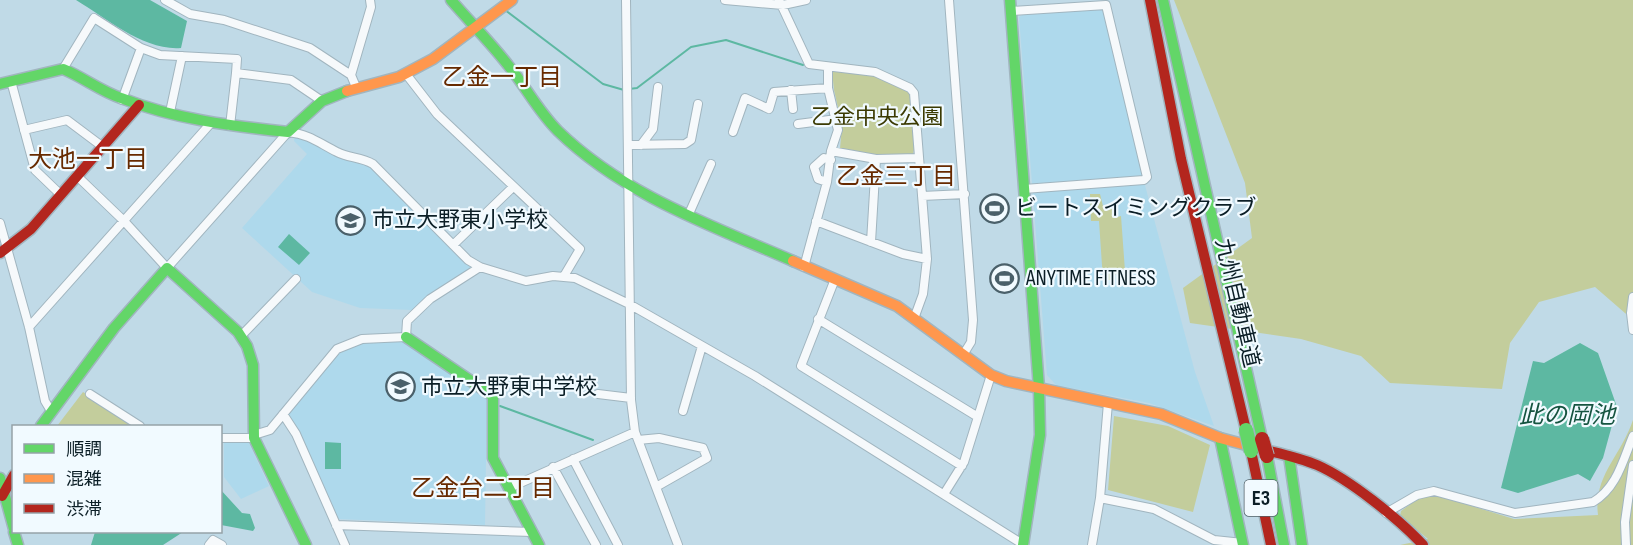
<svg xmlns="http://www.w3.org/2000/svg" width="1633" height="545" font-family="'Sofia Sans Condensed','Noto Sans JP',sans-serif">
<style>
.built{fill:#aed9ec}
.green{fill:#c3cd9c}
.water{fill:#5db8a2}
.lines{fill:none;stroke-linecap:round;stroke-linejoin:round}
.stream{stroke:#5db8a2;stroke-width:2}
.street-casing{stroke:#a1b5bf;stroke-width:10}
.fast-casing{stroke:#a1b5bf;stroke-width:13}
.slow-casing{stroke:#a1b5bf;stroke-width:13}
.jam-casing{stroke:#a1b5bf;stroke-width:13}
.street{stroke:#f6f9fb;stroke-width:8}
.fast{stroke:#63d668;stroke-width:10}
.slow{stroke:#ff974d;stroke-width:10}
.jam{stroke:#b3261e;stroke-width:10}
.fast-bridge-casing{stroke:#a1b5bf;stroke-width:16;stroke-linecap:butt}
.jam-bridge-casing{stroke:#a1b5bf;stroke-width:16;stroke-linecap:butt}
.fast-bridge{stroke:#63d668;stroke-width:14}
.jam-bridge{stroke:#b3261e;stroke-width:14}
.labels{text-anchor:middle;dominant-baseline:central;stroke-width:4.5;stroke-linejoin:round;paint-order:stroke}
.shield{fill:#f1faff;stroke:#506067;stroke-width:1.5}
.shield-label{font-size:21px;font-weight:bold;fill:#0b1e26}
.park-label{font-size:22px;fill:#3b3a02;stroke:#f1faff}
.poi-label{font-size:22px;fill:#0b1e26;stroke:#f1faff;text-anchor:start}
.street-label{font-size:22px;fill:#0b1e26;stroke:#f1faff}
.neighbourhood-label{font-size:24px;fill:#672a00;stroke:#f1faff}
.water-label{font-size:24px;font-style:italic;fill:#155440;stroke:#f1faff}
</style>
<rect width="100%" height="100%" fill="#c0dae7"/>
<path class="built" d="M1102,8l40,166 53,198 19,54 -65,-23 -93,-18 -9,-10 -28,-358 5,-3z
M295,136l65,24 14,8 97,100 -1,4 -52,32 -6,6 -52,-2 -48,-16 -70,-64 65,-74 -13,-13z
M398,340l10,3 79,53 -2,129 -148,-6 -50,-104 43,-55 11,-8 21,-9z
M224,441h24l21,45 -28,13 -17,-22z"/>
<path class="green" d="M1174,0h459v320l-38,-33 -56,15 -29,41 -8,46 -112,-6 -29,-27 -60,-17 -111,-16 -7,-35 69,-50 -7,-55z
M832,71l44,5 32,16 3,3 3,54 -1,6h-41l-32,-6 2,-24 -8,-35z
M1090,194h10l3,12 9,-1 5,12 4,-1 4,55 -11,4v5h-11l-4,-59h-8z
M83,392l53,34h-79z
M1114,416l54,10 42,19 -17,67 -85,-22z
M1633,420v125h-233l28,-6 -28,-23 1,-5 19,-14 13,-3 81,25 84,-4c-5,-39 23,-59 35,-95z"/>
<path class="water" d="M76,0h74l37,21 -6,27c-37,3 -75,-30 -105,-48z
M289,234l21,19 -11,12 -21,-18z
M1580,343l18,10 19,54 -14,51 -13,23 -12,-7 -60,19 -17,-5 32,-127 11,2z
M325,442l16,1v26h-16z
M220,489l22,24 8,1 5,14 -2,3 -32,-6z
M95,532h88l-20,13h-72z"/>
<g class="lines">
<path class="stream" d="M505,10l98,74 21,6
M629,89l8,-1 54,-41 35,-7 77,25
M500,406l93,34"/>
<defs>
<path id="street" d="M165,0l25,14 34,6 86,28 41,27 5,12
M626,0l5,400 4,32 43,113
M725,0l58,5 23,-5
M779,0l30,64 66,8 35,16 4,5 13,166 -4,35 -8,22
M949,0l24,320 -2,22 -8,13
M1012,11l94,-6 41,172 -3,3 -120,9
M63,69l31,-51 47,30 19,7 77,4 -1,14 55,7 31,21
M406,74l31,40 143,135 -16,27
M351,75l20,-68 -1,-7
M11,81l24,89 25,24
M791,90l2,19
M122,100l19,-52
M170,112l12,-56
M798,124l39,-5
M230,126l6,-53
M24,130l43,-10 36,27
M733,132l12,-34 24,11 5,-17 54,-4
M628,145l57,-1 6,-4 7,-36
M641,145l12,-16 5,-42
M831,151l45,8 42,-1
M77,176l47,45 43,47 121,-136c23,3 29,10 49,20 11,6 24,5 36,12l95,96 12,7 46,14 27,-5 22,2 54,26 126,72 269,169
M827,182l-9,-3 -4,-12 10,-9 7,2
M922,196l43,-2
M688,216l23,-52
M816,221l87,33 24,5
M0,223l29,104 16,74 6,10
M871,242l5,-83
M453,245l60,-58
M804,267l23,-85 4,-31 7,-21 -10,-42v-21
M835,279l-34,87 161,100
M1633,297l-2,16 2,17
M818,319l160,98
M29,327l182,-204
M241,336l55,-57
M90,394l50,32
M598,394l33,4
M683,411l19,-65
M283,414l13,20 49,111
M254,435l16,-5 67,-81 25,-10 44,-2 1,-16 23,-22 50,-32
M220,438h34
M638,440l21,-2 44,10 4,10 -51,29
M573,459l45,86
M553,467l43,78
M509,488l126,-56
M944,494l20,-32 27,-87
M1100,498l54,11 60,31 29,3
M1386,513l31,-18 17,-4 81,22 78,-11c24,-14 30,-42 40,-66
M336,525l196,7
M209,545l4,-5 9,5
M1092,545l8,-47 8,-95
M1626,545l-1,-23 8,-57"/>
<path id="fast" d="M451,0c19,22 40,43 57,65 18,22 30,46 50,66 66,64 152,94 235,130
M1010,0l29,388 1,47 -17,110
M1163,0l99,439
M0,84l63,-15c20,8 37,22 58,29 53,21 110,28 167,34l34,-31 25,-10
M406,337l87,59v62l46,87
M41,426l73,-98 53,-60 71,64 9,14 6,19 1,73 52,107
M1220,438l23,107
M1267,456l17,89
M1289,456l13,89
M0,478l14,51
M14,532l4,13"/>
<path id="slow" d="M347,91l52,-14 34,-18 79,-59
M793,261l104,45 94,69 15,6 155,33 59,24 30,8"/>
<path id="jam" d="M1150,0l31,159 65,271
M0,253l31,-24 108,-124
M1250,446c21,6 46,10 67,19 32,14 82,54 106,80
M1251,451l20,94
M2,496l12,-21"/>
</defs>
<use href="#street" class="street-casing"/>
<use href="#fast" class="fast-casing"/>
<use href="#slow" class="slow-casing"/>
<use href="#jam" class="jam-casing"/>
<use href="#street" class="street"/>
<use href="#fast" class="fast"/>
<use href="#slow" class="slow"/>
<use href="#jam" class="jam"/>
<defs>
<path id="fast-bridge" d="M1246,430l5,21"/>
<path id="jam-bridge" d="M1262,439l5,17"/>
</defs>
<use href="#fast-bridge" class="fast-bridge-casing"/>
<use href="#jam-bridge" class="jam-bridge-casing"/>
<use href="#fast-bridge" class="fast-bridge"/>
<use href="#jam-bridge" class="jam-bridge"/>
</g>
<defs>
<symbol id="stadium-ring" viewBox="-11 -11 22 22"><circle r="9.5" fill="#f1faff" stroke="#4a606a" stroke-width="1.5"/><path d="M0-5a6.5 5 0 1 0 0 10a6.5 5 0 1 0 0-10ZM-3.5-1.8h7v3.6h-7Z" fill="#4a606a"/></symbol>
<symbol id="school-ring" viewBox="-11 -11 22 22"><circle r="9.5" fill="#f1faff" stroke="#4a606a" stroke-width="1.5"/><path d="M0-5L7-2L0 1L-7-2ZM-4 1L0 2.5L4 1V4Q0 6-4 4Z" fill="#4a606a"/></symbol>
</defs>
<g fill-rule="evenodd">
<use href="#stadium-ring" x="978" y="192" width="33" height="33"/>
<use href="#school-ring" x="334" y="204" width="33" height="33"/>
<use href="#stadium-ring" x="988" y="262" width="33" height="33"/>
<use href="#school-ring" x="384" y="370" width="33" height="33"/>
</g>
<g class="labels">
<rect class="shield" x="1244.5" y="480" width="33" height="36" rx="4.5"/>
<g class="shield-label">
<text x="1261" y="498">E3</text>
</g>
<g class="park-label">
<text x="877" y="117">乙金中央公園</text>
</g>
<g class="poi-label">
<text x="1015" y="208">ビートスイミングクラブ</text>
<text x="372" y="220">市立大野東小学校</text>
<text x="1026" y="278">ANYTIME FITNESS</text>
<text x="421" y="387">市立大野東中学校</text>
</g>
<g class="street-label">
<text transform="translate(1237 303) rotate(77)">九州自動車道</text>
</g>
<g class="neighbourhood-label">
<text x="502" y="77">乙金一丁目</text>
<text x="88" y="159">大池一丁目</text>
<text x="896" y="176">乙金三丁目</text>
<text x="483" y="488">乙金台二丁目</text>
</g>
<g class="water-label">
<text x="1567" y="415">此の岡池</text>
</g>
</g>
<rect x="12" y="425" width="210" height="108" fill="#f1faff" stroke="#95a2a8" stroke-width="1.5"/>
<rect x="24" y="444" width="30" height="9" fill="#63d668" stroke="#95a2a8" stroke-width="1.5"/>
<text x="66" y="455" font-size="18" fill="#0b1e26">順調</text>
<rect x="24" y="474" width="30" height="9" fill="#ff974d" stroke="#95a2a8" stroke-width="1.5"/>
<text x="66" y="485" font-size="18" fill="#0b1e26">混雑</text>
<rect x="24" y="504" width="30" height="9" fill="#b3261e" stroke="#95a2a8" stroke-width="1.5"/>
<text x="66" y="515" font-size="18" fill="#0b1e26">渋滞</text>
</svg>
